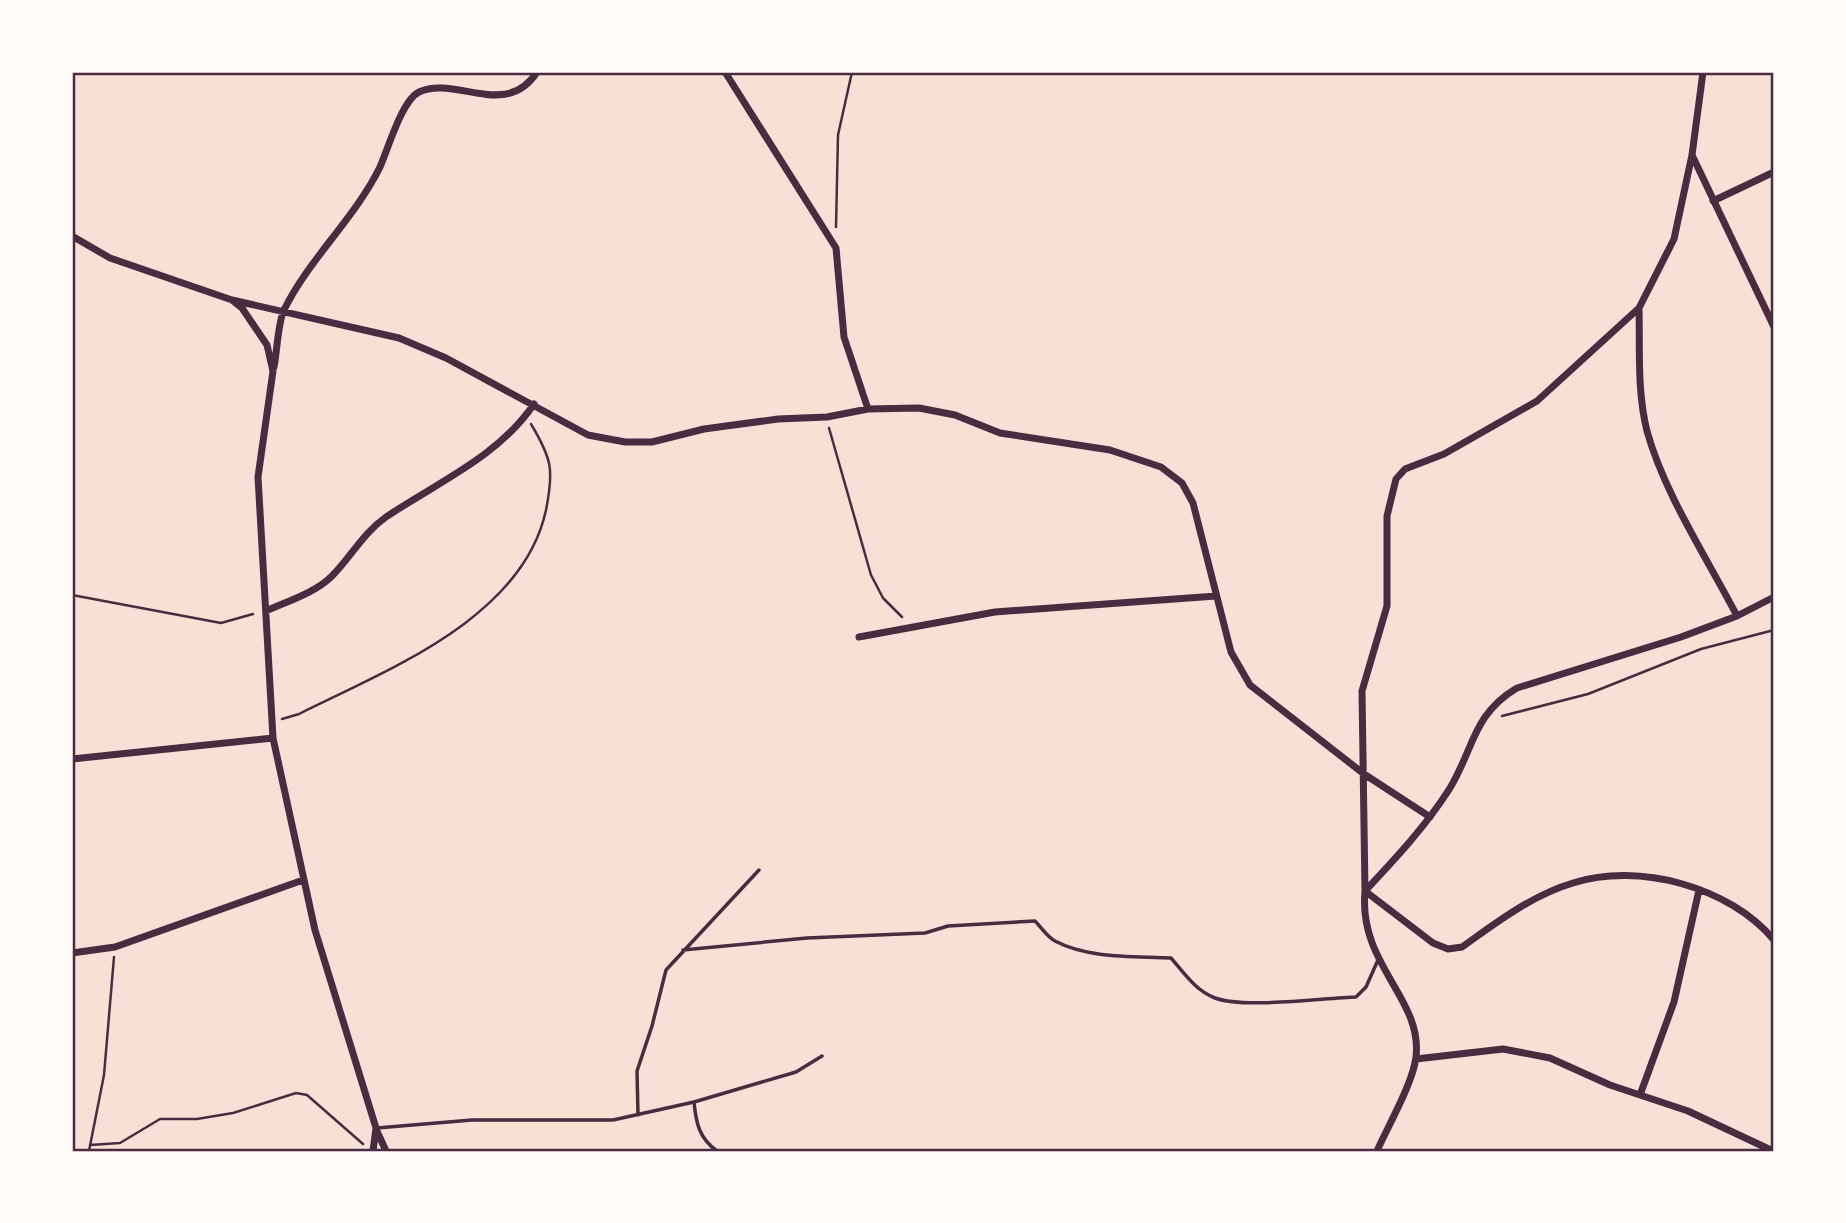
<svg xmlns="http://www.w3.org/2000/svg" width="1846" height="1223" font-family="'Roboto Serif',serif">
<style>
.lines{fill:none;stroke-linecap:round;stroke-linejoin:round}
.path{stroke:#4a2c40;stroke-width:2.5}
.service{stroke:#4a2c40;stroke-width:3.5}
.minor{stroke:#4a2c40;stroke-width:7}
.neatline{fill:none;stroke:#4a2c40;stroke-width:2.5}
</style>
<rect width="100%" height="100%" fill="#f7e1d7"/>
<g class="lines">
<path class="path" d="M836,227l2,-92 14,-63
M829,428l42,147 12,23 19,19
M72,595l149,28 32,-9
M1502,716l86,-22 113,-45 73,-19
M282,719l17,-5c88,-44 224,-96 247,-204 8,-40 6,-51 -15,-86
M90,1145l30,-2 40,-24h37l36,-6 63,-20 11,2 56,49
M89,1151l15,-76 10,-118"/>
<path class="service" d="M683,950l124,-12 118,-5 23,-7 87,-5c6,6 12,16 20,20 34,18 79,15 116,17 13,15 25,33 44,40 30,11 107,0 141,-1l10,-10 12,-27
M694,1102c2,21 5,36 23,49
M638,1115l-1,-44 15,-45 14,-56 93,-100
M377,1128l95,-8h141l81,-18 102,-30 26,-16"/>
<path class="minor" d="M725,72l111,176 8,89 24,72
M1703,72l-11,83 -18,84 -35,69 -102,93 -93,53 -39,15 -9,10 -9,37v90l-25,85 3,200 68,52 15,6 14,-2c34,-24 70,-52 111,-64 66,-21 157,4 201,57
M1692,155l82,172
M1713,201l61,-29
M72,236l38,22 122,42 10,8 25,37 6,26 -15,106 15,261 42,192 61,198 -3,23
M232,300l167,38 47,20 142,77 37,7h27l52,-13 74,-10 49,-2 41,-8 51,-1 36,7 45,18 110,17 51,17 21,16 11,20 38,149 19,33 114,89 66,43
M1639,308c1,40 -2,84 8,123 17,62 60,127 90,185
M274,367c3,-15 4,-45 10,-57 25,-51 71,-92 96,-143 8,-18 22,-67 39,-75 36,-17 87,28 118,-20
M266,611c22,-10 49,-18 66,-35 19,-19 31,-43 54,-59 52,-35 112,-60 148,-113
M859,637l136,-25 221,-16
M72,759l201,-21
M72,953l43,-6 188,-67
M1416,1059l87,-10 47,9 60,27 78,26 85,40
M1640,1095l34,-93 25,-112
M376,1129l10,22
M1377,1151c11,-25 36,-68 39,-94 7,-59 -58,-92 -51,-166 30,-32 61,-65 85,-103 24,-40 23,-74 67,-100l164,-51 56,-21 37,-19"/>
</g>
<rect width="1846" height="1223" fill="none" stroke="#fffaf5" stroke-width="147"/>
<rect x="74" y="74" width="1698" height="1076" class="neatline"/>
</svg>
